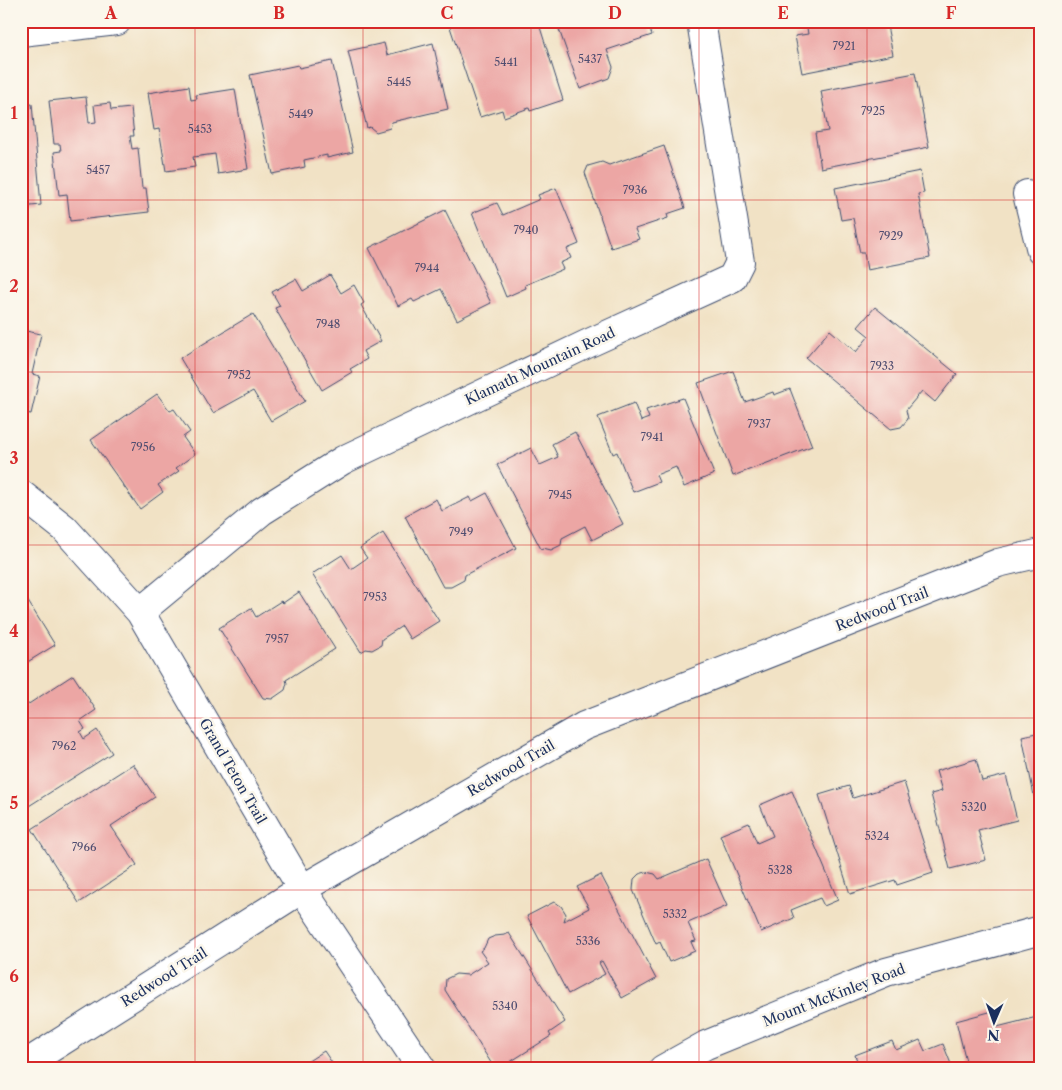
<svg xmlns="http://www.w3.org/2000/svg" width="1062" height="1090" font-family="'Libre Caslon Text',serif">
<style>
.building{fill:#eca6a4}
.lines{fill:none;stroke-linecap:round;stroke-linejoin:round}
.minor-casing{stroke:#3b4a6d;stroke-width:30}
.minor{stroke:#fff;stroke-width:28}
.grid{fill:none;stroke:#d62828;stroke-width:1;stroke-opacity:0.55}
.labels{text-anchor:middle;dominant-baseline:central;stroke-width:5;stroke-linejoin:round;paint-order:stroke}
.number-label{font-size:11px;fill:#4f4d70}
.street-label{font-size:14px;fill:#1b2f5e;stroke:#fbf7ec}
.neatline{fill:none;stroke:#d62828;stroke-width:2}
.grid-label{font-size:16px;text-anchor:middle;font-weight:bold;fill:#d62828}
</style>
<rect width="100%" height="100%" fill="#fbf7ec"/>
<filter id="ink" filterUnits="userSpaceOnUse"><feTurbulence type="fractalNoise" baseFrequency=".02" numOctaves="2"/><feDisplacementMap in="SourceGraphic" scale="10" xChannelSelector="R" yChannelSelector="G"/><feConvolveMatrix kernelMatrix="1 2 1 2 8 2 1 2 1" color-interpolation-filters="sRGB"/></filter>
<filter id="wash" filterUnits="userSpaceOnUse"><feTurbulence type="fractalNoise" baseFrequency=".0096" numOctaves="4" result="noise"/><feDisplacementMap in="SourceGraphic" scale="20" xChannelSelector="R" yChannelSelector="G"/><feGaussianBlur stdDeviation="1.12" result="paint"/><feColorMatrix in="noise" values="0 0 0 0 0 0 0 0 0 0 0 0 0 0 0 0 0 1.4 0 .05"/><feComposite in="paint" operator="in"/></filter>
<g filter="url(#wash)">
<rect width="100%" height="100%" fill="#f1e2c5"/>
<g id="blocks">
<path class="building" d="M458,21h80l25,79 -33,11 -1,-3 -25,9 -2,-7 -22,7 -31,-93z
M556,21h91l5,14 -45,15 6,17 -4,11 -29,11z
M812,21h74l7,34 -91,18 -7,-37 13,-2 -2,-12z
M384,43l3,12 46,-12 15,66 -56,13 -2,6 -14,4 -6,-5 -3,1 -19,-77z
M332,61l21,91 -26,6v-3l-23,5 1,7 -33,7 -22,-99 48,-10 1,3z
M915,73l14,74 -108,21 -6,-35 13,-2 -7,-40z
M189,86l2,14 6,-1 -1,-4 39,-6 13,80 -30,5 -3,-20 -22,3 2,10 -29,4 -7,-42 -5,1 -6,-37z
M86,97l3,26 7,-1 -2,-17 16,-2 1,7 20,-2 3,28h-4l2,13 6,-1 4,40h4l3,24 -79,9 -3,-27 -8,1 -5,-43 7,-1 -1,-7h-6l-5,-43z
M32,104l9,101 -20,2v-102z
M664,146l21,62 -18,6 1,4 -33,11 4,10 -28,9 -26,-75 3,-7 14,-4 7,3z
M920,171l4,22 -6,1 12,64 -63,12 -3,-17h-4l-7,-35 -12,2 -6,-32z
M556,188l23,56 -12,5 4,9 -11,5 3,6 -38,16 1,3 -20,9 -34,-84 25,-10 6,12 37,-16 -2,-4z
M445,210l46,93 -34,17 -16,-31 -27,13 -2,-3 -14,7 -29,-58z
M330,275l11,18 13,-8 10,18 -3,2 20,36 -18,10 4,8 -17,10 2,3 -30,18 -47,-82 5,-2 -8,-14 24,-13 7,12z
M875,307l82,67 -22,28 -13,-11 -16,19 2,9 -7,8 -10,2 -85,-71 24,-28 26,22 13,-16 -11,-9z
M253,314l52,87 -34,20 -18,-30 -40,22 -33,-55z
M21,330l20,4 -9,40 8,2 -9,38 -10,-2z
M733,371l12,31 28,-10 1,3 16,-6 22,57 -79,30 -35,-93z
M157,394l13,17 4,-2 16,23 -7,5 12,17 -19,14 3,3 -21,14 5,7 -23,17 -49,-69z
M683,398l31,76 -30,13 -8,-20 -20,8 3,7 -26,10 -16,-40 -4,2 -15,-37 36,-14 7,18 8,-3 -3,-8z
M575,432l48,92 -31,16 -7,-14 -23,12 -1,7 -10,5 -8,-2 -2,1 -44,-84 34,-17 9,17 18,-8 -6,-13z
M487,493l29,55 -51,27 -1,5 -13,7h-8l-38,-71 31,-17 6,12 28,-14 2,4z
M383,533l56,88 -29,18 -8,-13 -20,13 -1,6 -9,5 -6,-1 -5,3 -49,-78 30,-19 9,14 16,-11 -7,-10z
M21,590l34,55 -34,21z
M299,592l36,57 -49,31 1,3 -2,7 -13,9 -9,-1 -44,-70 32,-20 5,9 25,-16 2,2z
M73,675l23,35 -16,11 5,8 -5,3 4,7 13,-9 15,23 -91,58v-102z
M1041,732v93h-1l-18,-89z
M976,759l6,22 24,-6 11,45 -39,10 8,30 -36,9 -19,-75 11,-3 -6,-20z
M133,764l22,33 -44,29 26,39 -58,38 -47,-74z
M904,782l29,91 -36,12 -2,-5 -45,14 -31,-99 30,-9 4,12z
M792,791l46,109 -14,6 -4,-8 -29,12 3,8 -33,14 -41,-97 29,-12 8,20 16,-7 -13,-31z
M706,859l21,47 -39,17 8,18 -5,1 4,9 -26,11 -9,-20 -4,2 -23,-54 1,-11 5,-5 7,-2 9,2 4,5z
M601,875l55,104 -34,19 -20,-37 -3,2 6,11 -37,20 -41,-78 27,-14 7,4 5,8 -2,7 25,-13 -12,-21z
M509,933l56,89 -16,11 2,3 -52,33h-4l-50,-79 1,-11 10,-5 12,1 20,-13 -8,-11 4,-3 4,-9 7,-3 10,-1z
M993,1011l4,16 44,-11v53h-73l-12,-48z
M920,1040l5,11 18,-7 10,25h-93l-5,-14 37,-14 4,9z
M324,1051l12,18h-40z"/>
</g>
</g>
<g filter="url(#ink)">
<use href="#blocks" fill-opacity="0" stroke="#3b4a6d" stroke-width="1"/>
<g class="lines">
<defs>
<path id="minor" d="M21,32l96,-11
M1027,194l14,57
M21,494l43,34 76,84 162,277 120,180
M140,612l122,-101 81,-51 244,-116 145,-66 8,-16 -39,-241
M21,1067l281,-178 282,-163 414,-163 43,-10
M663,1069l43,-24 180,-73 155,-42"/>
</defs>
<use href="#minor" class="minor-casing"/>
<use href="#minor" class="minor"/>
</g>
</g>
<path class="grid" d="M195,21v1048M363,21v1048M531,21v1048M699,21v1048M867,21v1048M21,200h1020M21,372h1020M21,545h1020M21,718h1020M21,890h1020"/>
<g class="labels">
<g class="number-label">
<text x="844" y="46">7921</text>
<text x="590" y="59">5437</text>
<text x="506" y="62">5441</text>
<text x="399" y="82">5445</text>
<text x="873" y="111">7925</text>
<text x="301" y="114">5449</text>
<text x="200" y="129">5453</text>
<text x="98" y="170">5457</text>
<text x="635" y="190">7936</text>
<text x="526" y="230">7940</text>
<text x="891" y="236">7929</text>
<text x="427" y="268">7944</text>
<text x="328" y="324">7948</text>
<text x="882" y="366">7933</text>
<text x="239" y="375">7952</text>
<text x="759" y="424">7937</text>
<text x="652" y="437">7941</text>
<text x="143" y="447">7956</text>
<text x="560" y="495">7945</text>
<text x="461" y="532">7949</text>
<text x="375" y="597">7953</text>
<text x="277" y="639">7957</text>
<text x="64" y="746">7962</text>
<text x="974" y="807">5320</text>
<text x="877" y="836">5324</text>
<text x="84" y="847">7966</text>
<text x="780" y="870">5328</text>
<text x="675" y="914">5332</text>
<text x="588" y="941">5336</text>
<text x="505" y="1006">5340</text>
</g>
<g class="street-label">
<text transform="translate(540 366) rotate(-25)">Klamath Mountain Road</text>
<text transform="translate(882 609) rotate(-21)">Redwood Trail</text>
<text transform="translate(511 768) rotate(-30)">Redwood Trail</text>
<text transform="translate(233 771) rotate(60)">Grand Teton Trail</text>
<text transform="translate(164 977) rotate(-32)">Redwood Trail</text>
<text transform="translate(834 995) rotate(-21)">Mount McKinley Road</text>
</g>
</g>
<rect width="1062" height="1090" fill="none" stroke="#fbf7ec" stroke-width="55"/>
<g transform="translate(994 1022) rotate(182)" stroke="#fbf7ec" stroke-width="4" paint-order="stroke">
<path d="M0-4L9 19L0 12L-9 19Z" fill="#1b2f5e"/>
<text y="-8" font-size="14" font-weight="bold" text-anchor="middle" fill="#1b2f5e">N</text>
</g>
<rect x="28" y="28" width="1006" height="1034" class="neatline"/>
<g class="grid-label">
<text x="111" y="19">A</text>
<text x="279" y="19">B</text>
<text x="447" y="19">C</text>
<text x="615" y="19">D</text>
<text x="783" y="19">E</text>
<text x="951" y="19">F</text>
<text x="14" y="119">1</text>
<text x="14" y="292">2</text>
<text x="14" y="464">3</text>
<text x="14" y="637">4</text>
<text x="14" y="809">5</text>
<text x="14" y="982">6</text>
</g>
</svg>
